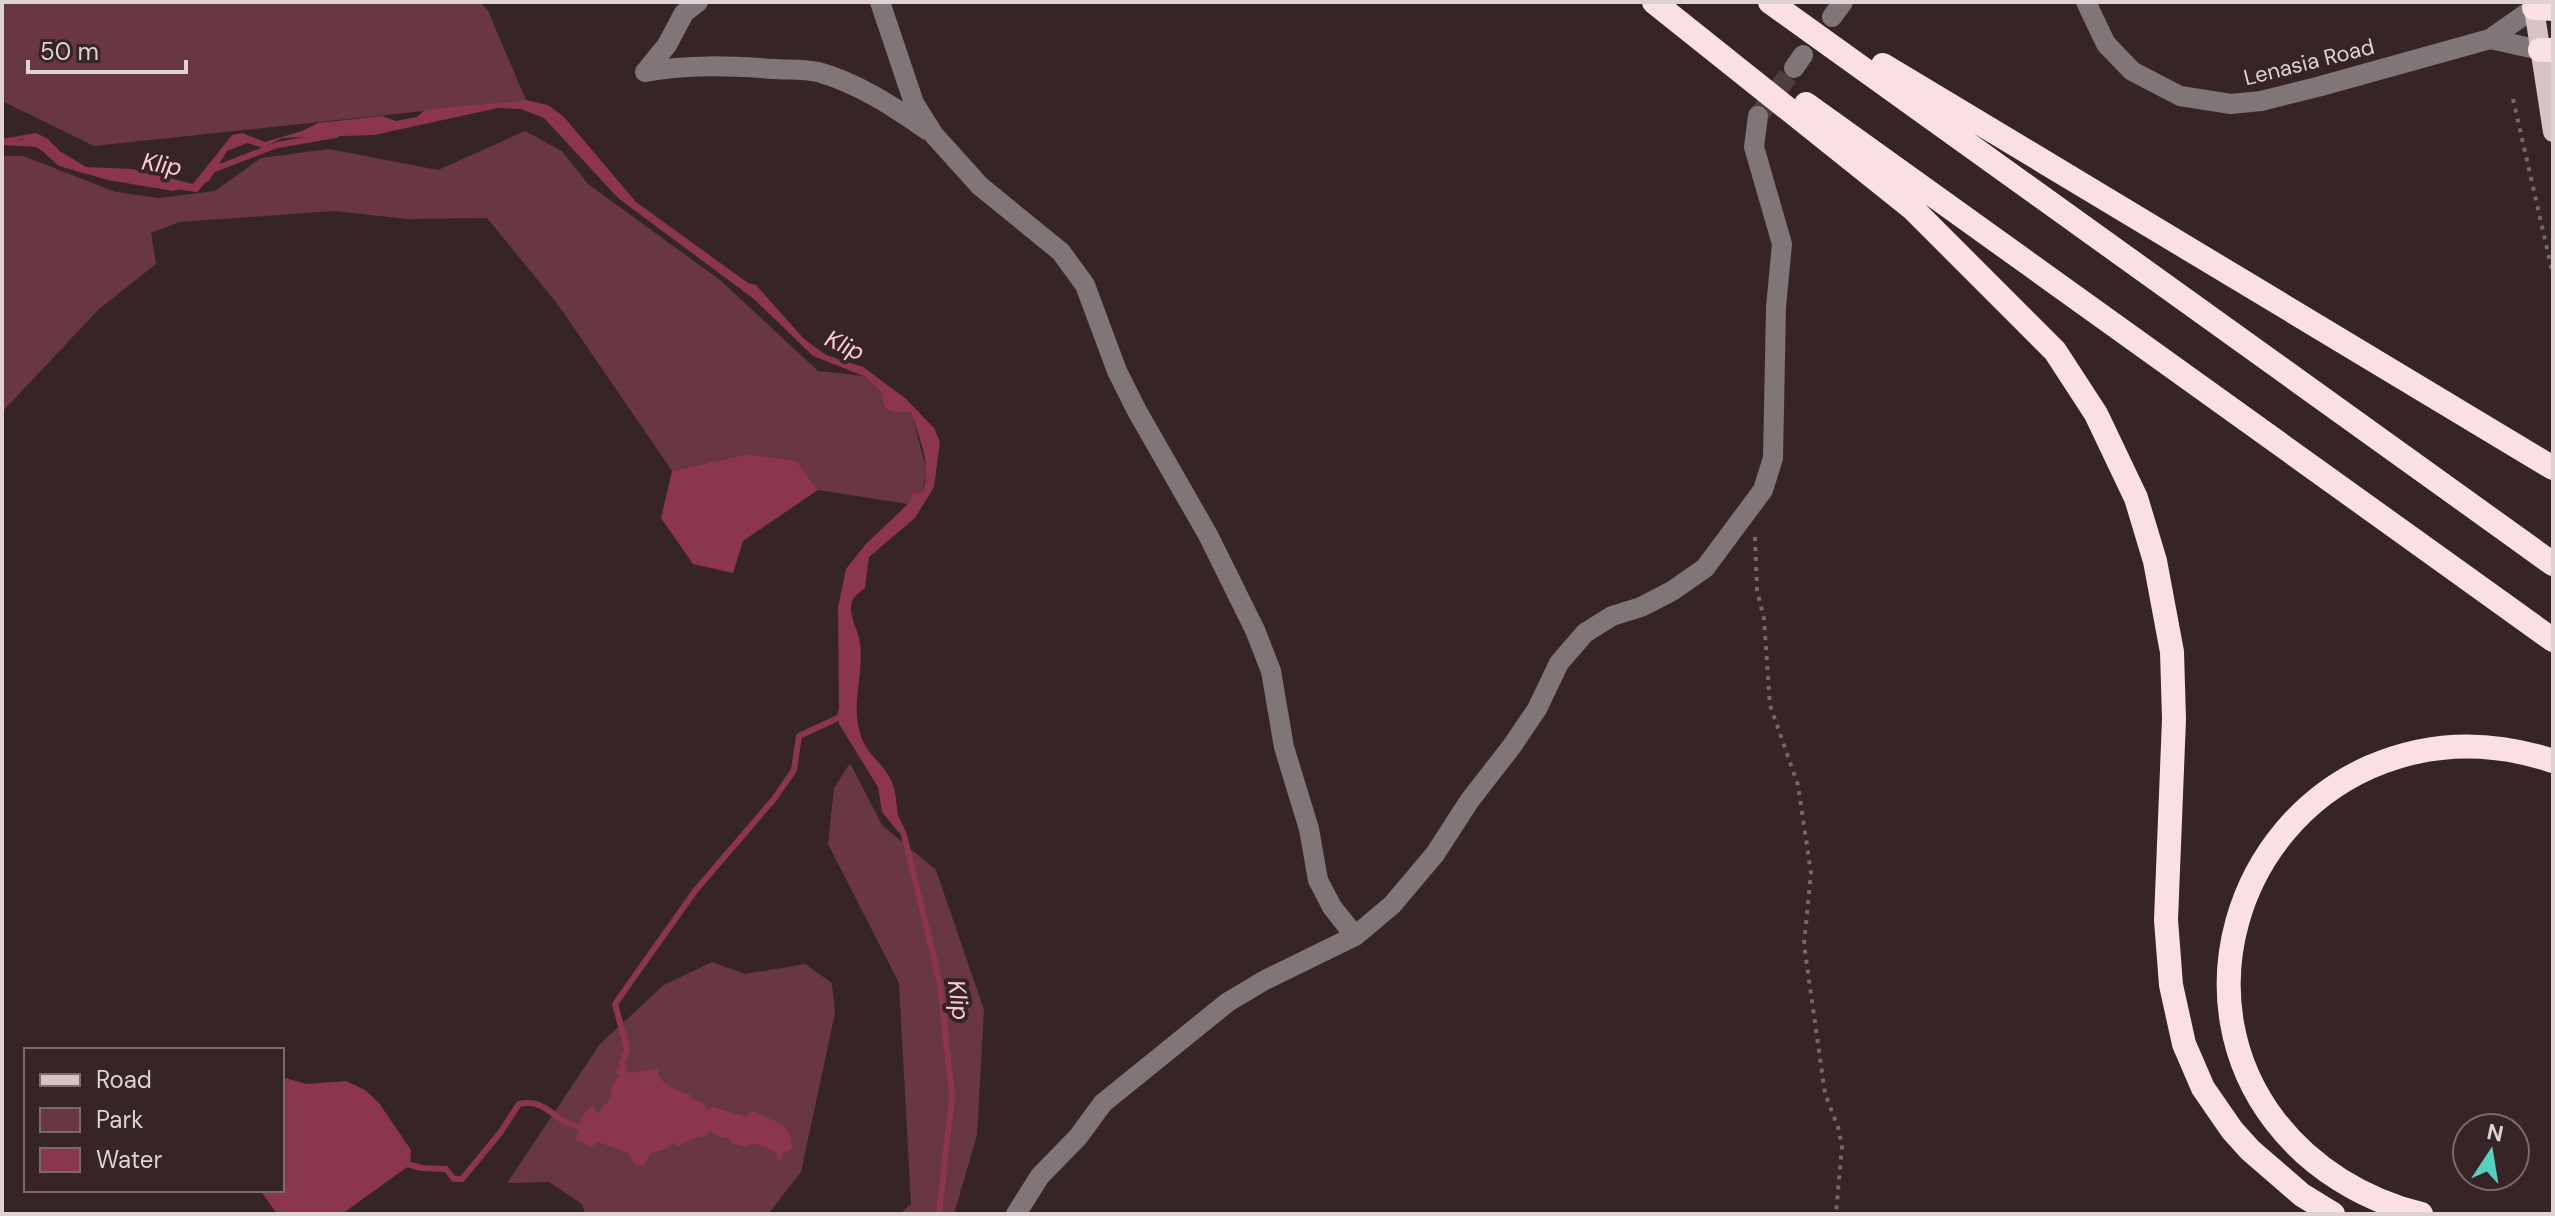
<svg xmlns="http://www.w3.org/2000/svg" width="2555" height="1216" font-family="'DM Sans',sans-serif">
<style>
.green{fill:#693743}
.water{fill:#8c364d}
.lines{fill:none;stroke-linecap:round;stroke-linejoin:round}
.stream{stroke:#8c364d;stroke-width:6}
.minor-tunnel{stroke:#4f3e41;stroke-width:20;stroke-dasharray:20 10;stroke-linecap:butt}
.path{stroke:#77676a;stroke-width:4;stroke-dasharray:4 6;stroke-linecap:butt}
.minor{stroke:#807677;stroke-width:20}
.major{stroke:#d7c2c5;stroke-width:20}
.highway{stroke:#fae0e5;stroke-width:24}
.labels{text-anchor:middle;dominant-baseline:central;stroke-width:8;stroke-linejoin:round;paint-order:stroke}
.street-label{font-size:22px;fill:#dfd2d4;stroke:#362427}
.water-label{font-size:24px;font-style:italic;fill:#fecad4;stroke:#362427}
</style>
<rect width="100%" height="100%" fill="#362427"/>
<path class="green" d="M2,2h478l8,9 38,89 -432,46 -92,-45z
M525,131l37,20 26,33 132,96 98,91 46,5 17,16 13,20 17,-1 16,61 -5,20 -10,2 -4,10 -90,-14 -21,-29 -50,-7 -75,17 -113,-165 -72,-88 -80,1 -73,-8 -155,11 -28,11 5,31 -57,45 -97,103v-256h21l93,36 43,6 56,-7 46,-33 68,-9 109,21z
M850,763l32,62 54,45 48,140 -7,125 -23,79h-54l11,-10 -12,-221 -71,-139 6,-56z
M712,962l33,12 60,-10 27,19 3,30 -34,159 -33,42h-183l-3,-10 -33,-22 -42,1 93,-139 64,-59z"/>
<path class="water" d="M526,100l22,5 16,12 72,85 112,81 8,2 48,54 22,16 37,12 42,31 29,30 6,14 -6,45 -19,31 -46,39 -4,31c-6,4 -14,10 -14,19 -1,10 7,24 9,35 4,34 -9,59 0,91 6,21 20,27 30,45 8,16 7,37 9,55l-17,-21 -4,-25 -39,-63 -1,-117 8,-38 19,-24 43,-41 4,-10 10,-2c12,-23 -4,-57 -11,-80h-18l-8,-4 -4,-16 -17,-16 -51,-20 -59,-57 -136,-101 -74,-80 -23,-9 -23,-1 -124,27 -92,3 -19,10 -16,-5 -20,8 -18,30 -36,10 -65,-11 -49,-14 -18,-16 -19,-11 -20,5v-5l34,-6 12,6 13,13 25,15 46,2 61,15 39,-49 10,-2 23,9 37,-11 16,-8 64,-7 14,5 21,-4 8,-7z
M747,454l50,7 21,29 -75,51 -10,32 -40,-9 -32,-46 11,-47z
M617,1067l13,6 29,-5 -1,8c8,11 21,15 33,19l1,4 12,4 3,7 6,-3 33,10 4,-6h4c20,12 41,12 37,39l-9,3v7l-5,-1 -1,-7 -19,-8h-8l-2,3 -16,-4 -2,-5h-8l-10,-7 -4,2 1,3 -12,1 -18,9 -5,-3 -8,6 -14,4 -7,12h-9l-7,-12 -30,-11 -6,5 -16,-7 6,-23 9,-11 4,1 1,6 5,-1 3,-8 5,-2 3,-17 7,-9 -3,-5z
M282,1077l24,7 40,-3 19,9 14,13 32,47 -1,15 -68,49h-65l-17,-24h22z"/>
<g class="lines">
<path class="stream" d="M2,142l36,2
M212,170l65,-25 59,-10
M177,186l19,3 9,-11
M895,816l9,19 36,148 12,113 -13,118
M625,1078l-3,-15 5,-14 -12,-45 80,-113 79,-92 20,-29 5,-34 41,-19 1,-5
M403,1163l19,5 24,1 8,10h8l38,-46 19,-29c30,-7 37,23 65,23"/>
<path class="minor-tunnel" d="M1758,116l36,-48"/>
<path class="path" d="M2513,99l40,176
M1755,537l2,53 7,29 6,86 28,80 13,88 -7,71 21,150 13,33 4,19 -6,68"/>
<path class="minor" d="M880,2l34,101 20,32 46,51 81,66 24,33 32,86 20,40 71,124 47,95 16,41 13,76 25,82 9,51 14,27 23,29
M2086,2l20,42 26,27 48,25 51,8 30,-3 60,-15 169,-47 44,-31
M1832,17l11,-15
M2490,39l50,11
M1794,68l9,-13
M645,72c44,-8 86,-6 130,-3 14,1 30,0 43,3 40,11 76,35 109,58
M645,72l22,-27 17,-32 14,-11
M1016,1214l24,-38 38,-39 25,-34 125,-101 37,-22 90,-44 37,-31 43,-51 35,-54 42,-54 25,-37 22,-46 26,-30 27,-17 29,-9 31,-16 33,-23 58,-78 10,-32 3,-151 6,-63 -28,-97 4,-31"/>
<path class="major" d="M2533,2l20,130"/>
<path class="highway" d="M1654,2l258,206 143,143 41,63 40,84 19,63 17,91 2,67 -8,201 5,65 13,59 19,44 29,42 18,20 52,45 31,19
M1770,2l783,562
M2534,8l19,1
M2540,50h13
M1883,65l670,403
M1806,104l747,536
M2421,1214c-57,-14 -110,-46 -146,-93 -92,-120 -40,-294 95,-354 60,-26 120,-27 183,-6"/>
</g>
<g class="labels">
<g class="street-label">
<text transform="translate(2309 62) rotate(-14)">Lenasia Road</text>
</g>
<g class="water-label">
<text transform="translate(162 164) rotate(10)">Klip</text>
<text transform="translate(845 345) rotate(25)">Klip</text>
<text transform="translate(959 1000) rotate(82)">Klip</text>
</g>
</g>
<rect width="2555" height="1216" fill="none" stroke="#dfd2d4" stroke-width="8"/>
<rect x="24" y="1048" width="260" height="144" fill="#362427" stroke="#7a6a6c" stroke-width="2"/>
<rect x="40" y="1074" width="40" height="12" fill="#d7c2c5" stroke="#7a6a6c" stroke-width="2"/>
<text x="96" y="1088" font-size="24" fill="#dfd2d4">Road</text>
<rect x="40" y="1108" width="40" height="24" fill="#693743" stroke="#7a6a6c" stroke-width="2"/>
<text x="96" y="1128" font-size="24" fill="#dfd2d4">Park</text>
<rect x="40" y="1148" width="40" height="24" fill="#8c364d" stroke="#7a6a6c" stroke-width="2"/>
<text x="96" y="1168" font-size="24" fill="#dfd2d4">Water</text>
<g transform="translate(2491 1152) rotate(12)"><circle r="38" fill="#362427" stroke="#7a6a6c" stroke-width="2"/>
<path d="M0-6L14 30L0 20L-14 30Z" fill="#58cec0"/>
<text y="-12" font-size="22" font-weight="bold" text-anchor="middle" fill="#dfd2d4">N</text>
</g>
<path d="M28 60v12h158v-12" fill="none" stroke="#dfd2d4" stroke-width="4"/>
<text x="40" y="60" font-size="24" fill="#dfd2d4" stroke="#362427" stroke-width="6" paint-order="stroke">50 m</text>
</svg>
